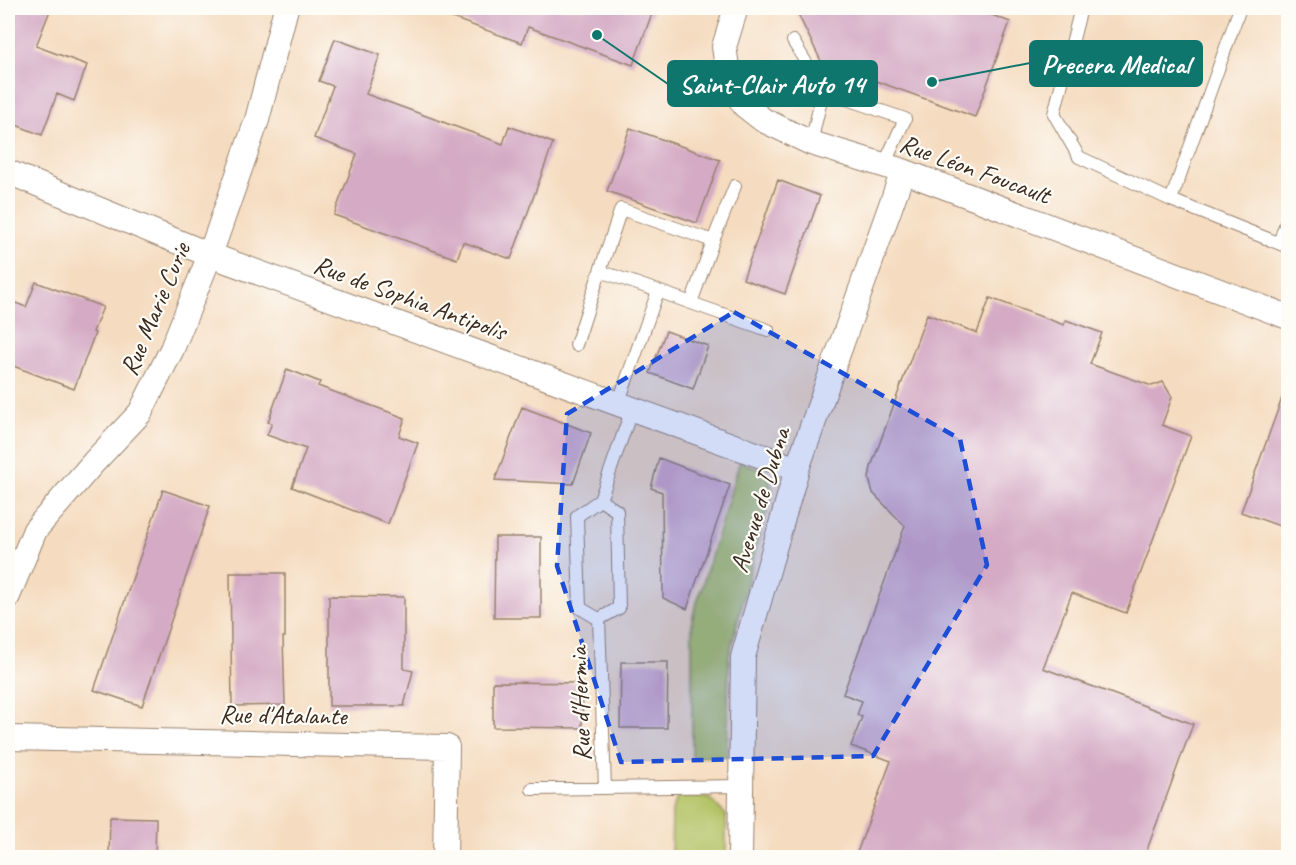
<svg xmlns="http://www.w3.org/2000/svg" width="1296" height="865" font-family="Caveat,sans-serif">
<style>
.green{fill:#b3c365;stroke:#777642;stroke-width:1.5}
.building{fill:#d4aac5}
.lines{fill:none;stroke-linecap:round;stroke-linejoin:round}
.lane-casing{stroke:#98826e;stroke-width:14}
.street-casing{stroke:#98826e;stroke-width:26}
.lane{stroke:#fff;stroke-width:12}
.street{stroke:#fff;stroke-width:24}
.marked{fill:#1d4ed8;fill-opacity:0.2;stroke:#1d4ed8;stroke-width:4.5;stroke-dasharray:12 8;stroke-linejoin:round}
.labels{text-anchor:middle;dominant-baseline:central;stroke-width:4.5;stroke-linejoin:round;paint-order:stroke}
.street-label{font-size:26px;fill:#3b2a1e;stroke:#fdfcf7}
.leader{fill:none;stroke:#0f766e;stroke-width:2}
.callout-dot{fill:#0f766e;stroke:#fdfcf7;stroke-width:2}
.callout{fill:#0f766e;stroke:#0f766e;stroke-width:2}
.callout-label{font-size:27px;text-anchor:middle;font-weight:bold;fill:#fff}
</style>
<rect width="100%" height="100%" fill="#fdfcf7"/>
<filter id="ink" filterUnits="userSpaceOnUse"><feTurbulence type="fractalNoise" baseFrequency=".0167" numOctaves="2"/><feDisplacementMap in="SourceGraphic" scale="12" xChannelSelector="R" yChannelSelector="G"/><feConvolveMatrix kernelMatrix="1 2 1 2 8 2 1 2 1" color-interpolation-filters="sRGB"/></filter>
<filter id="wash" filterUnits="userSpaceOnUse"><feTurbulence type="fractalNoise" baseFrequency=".008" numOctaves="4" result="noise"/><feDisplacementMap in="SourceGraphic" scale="24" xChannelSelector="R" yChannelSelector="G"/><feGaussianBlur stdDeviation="1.35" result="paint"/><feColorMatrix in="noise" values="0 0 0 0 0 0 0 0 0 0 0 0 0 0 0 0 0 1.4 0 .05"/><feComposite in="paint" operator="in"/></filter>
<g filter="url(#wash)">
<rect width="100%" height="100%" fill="#f5dbbf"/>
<path class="green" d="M740,461l26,11 7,19 -16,52 -28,113 -2,101h-35v-138z
M678,796l31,2 17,17v42h-55l1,-46z"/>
<g id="blocks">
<path class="building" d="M8,8h43l-15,38 51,19 -13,36 -17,-7 -15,41 -34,-13z
M430,8h224l-21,57 -105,-38 -6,16 -92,-33z
M795,8h179l36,14 -35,95 -154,-56z
M335,39l45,16 -14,39 137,50 6,-18 44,17 -42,116 -48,-17 -6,17 -123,-44 23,-61 -43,-16 19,-52 -14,-5z
M630,128l90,32 -23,63 -90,-32z
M778,180l42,16 -35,98 -42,-15z
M36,282l67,25 -10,25 2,1 -21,56 -66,-25v-64l18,7z
M990,298l74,27 2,-5 36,13 -12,31 62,22 11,-4 9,15 -10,28 29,11 -65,177 -54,-20 -29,75 150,56 -49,134h-289l36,-97 -40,-15 11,-29 -5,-2 5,-14 -19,-7 62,-168 -32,-33 -4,-14 2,-12 56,-153 50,19z
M666,331l42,15 -15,43 -43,-16z
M287,369l33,13 -2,4 87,32 -6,18 19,7 -30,81 -96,-37 14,-38 -39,-14 5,-12 -4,-1z
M1286,387l2,1v141l-47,-17z
M522,407l69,26 -18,51 -78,-4z
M659,458l71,27 -43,124 -24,-11 -1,-106 -11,-4z
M163,490l47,16 -68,200 -48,-16z
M495,537h46v81h-47z
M230,573h55v64h-2l2,68 -53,1z
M329,596l75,1v72l9,2 -9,35h-75z
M621,662h47l-1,66h-47z
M493,682l90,1 -1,45 -89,-1z
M110,817l46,1 -1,40h-46z"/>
</g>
</g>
<g filter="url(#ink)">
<use href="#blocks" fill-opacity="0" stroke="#98826e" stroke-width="1.5"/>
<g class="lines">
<defs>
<path id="lane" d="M1081,8l-27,106 25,43 92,43 117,47
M793,41l30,50 -12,52
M823,91l82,28 -21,46
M1171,200l69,-192
M713,241l22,-55
M1279,243l9,-26
M658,291l33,12
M576,345l24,-74
M618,404l40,-113 -58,-20 21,-62 92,32 -22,62 77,27
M599,619l-19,-11 -3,-92 23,-16
M605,788l-6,-169 20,-11 -2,-97 -17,-11 32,-91
M532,789l209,-3"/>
<path id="street" d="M736,8l-12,39 3,19 6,22 12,18 18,14 48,23 92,28 385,146
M8,172l202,83 587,214
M8,596l27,-66 59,-68 46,-49 32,-64 38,-94 47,-135 29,-112
M8,738l439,9 -2,111
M740,858l3,-201 54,-188 106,-298"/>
</defs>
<use href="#lane" class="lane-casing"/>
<use href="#street" class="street-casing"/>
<use href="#lane" class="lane"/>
<use href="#street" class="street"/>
</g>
</g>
<path class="marked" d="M734,312l226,127 27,126 -114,191 -252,6 -64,-196 10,-152z"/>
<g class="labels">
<g class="street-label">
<text transform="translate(975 169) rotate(20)">Rue Léon Foucault</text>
<text transform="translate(410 298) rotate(20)">Rue de Sophia Antipolis</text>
<text transform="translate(155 309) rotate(-67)">Rue Marie Curie</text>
<text transform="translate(760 500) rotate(-73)">Avenue de Dubna</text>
<text transform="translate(580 704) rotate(-92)">Rue d'Hermia</text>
<text transform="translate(283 715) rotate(1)">Rue d'Atalante</text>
</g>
</g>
<path class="leader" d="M932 82L1030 63M597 35L668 84"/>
<g class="callout-dot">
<circle cx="932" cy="82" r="6"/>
<circle cx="597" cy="35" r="6"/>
</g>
<g class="callout">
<rect x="1030" y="41" width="172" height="45" rx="6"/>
<rect x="668" y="61" width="209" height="45" rx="6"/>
</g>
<g class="callout-label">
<text x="1116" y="73">Precera Medical</text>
<text x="772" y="93">Saint-Clair Auto 14</text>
</g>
<rect width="1296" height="865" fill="none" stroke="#fdfcf7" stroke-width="30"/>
</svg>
